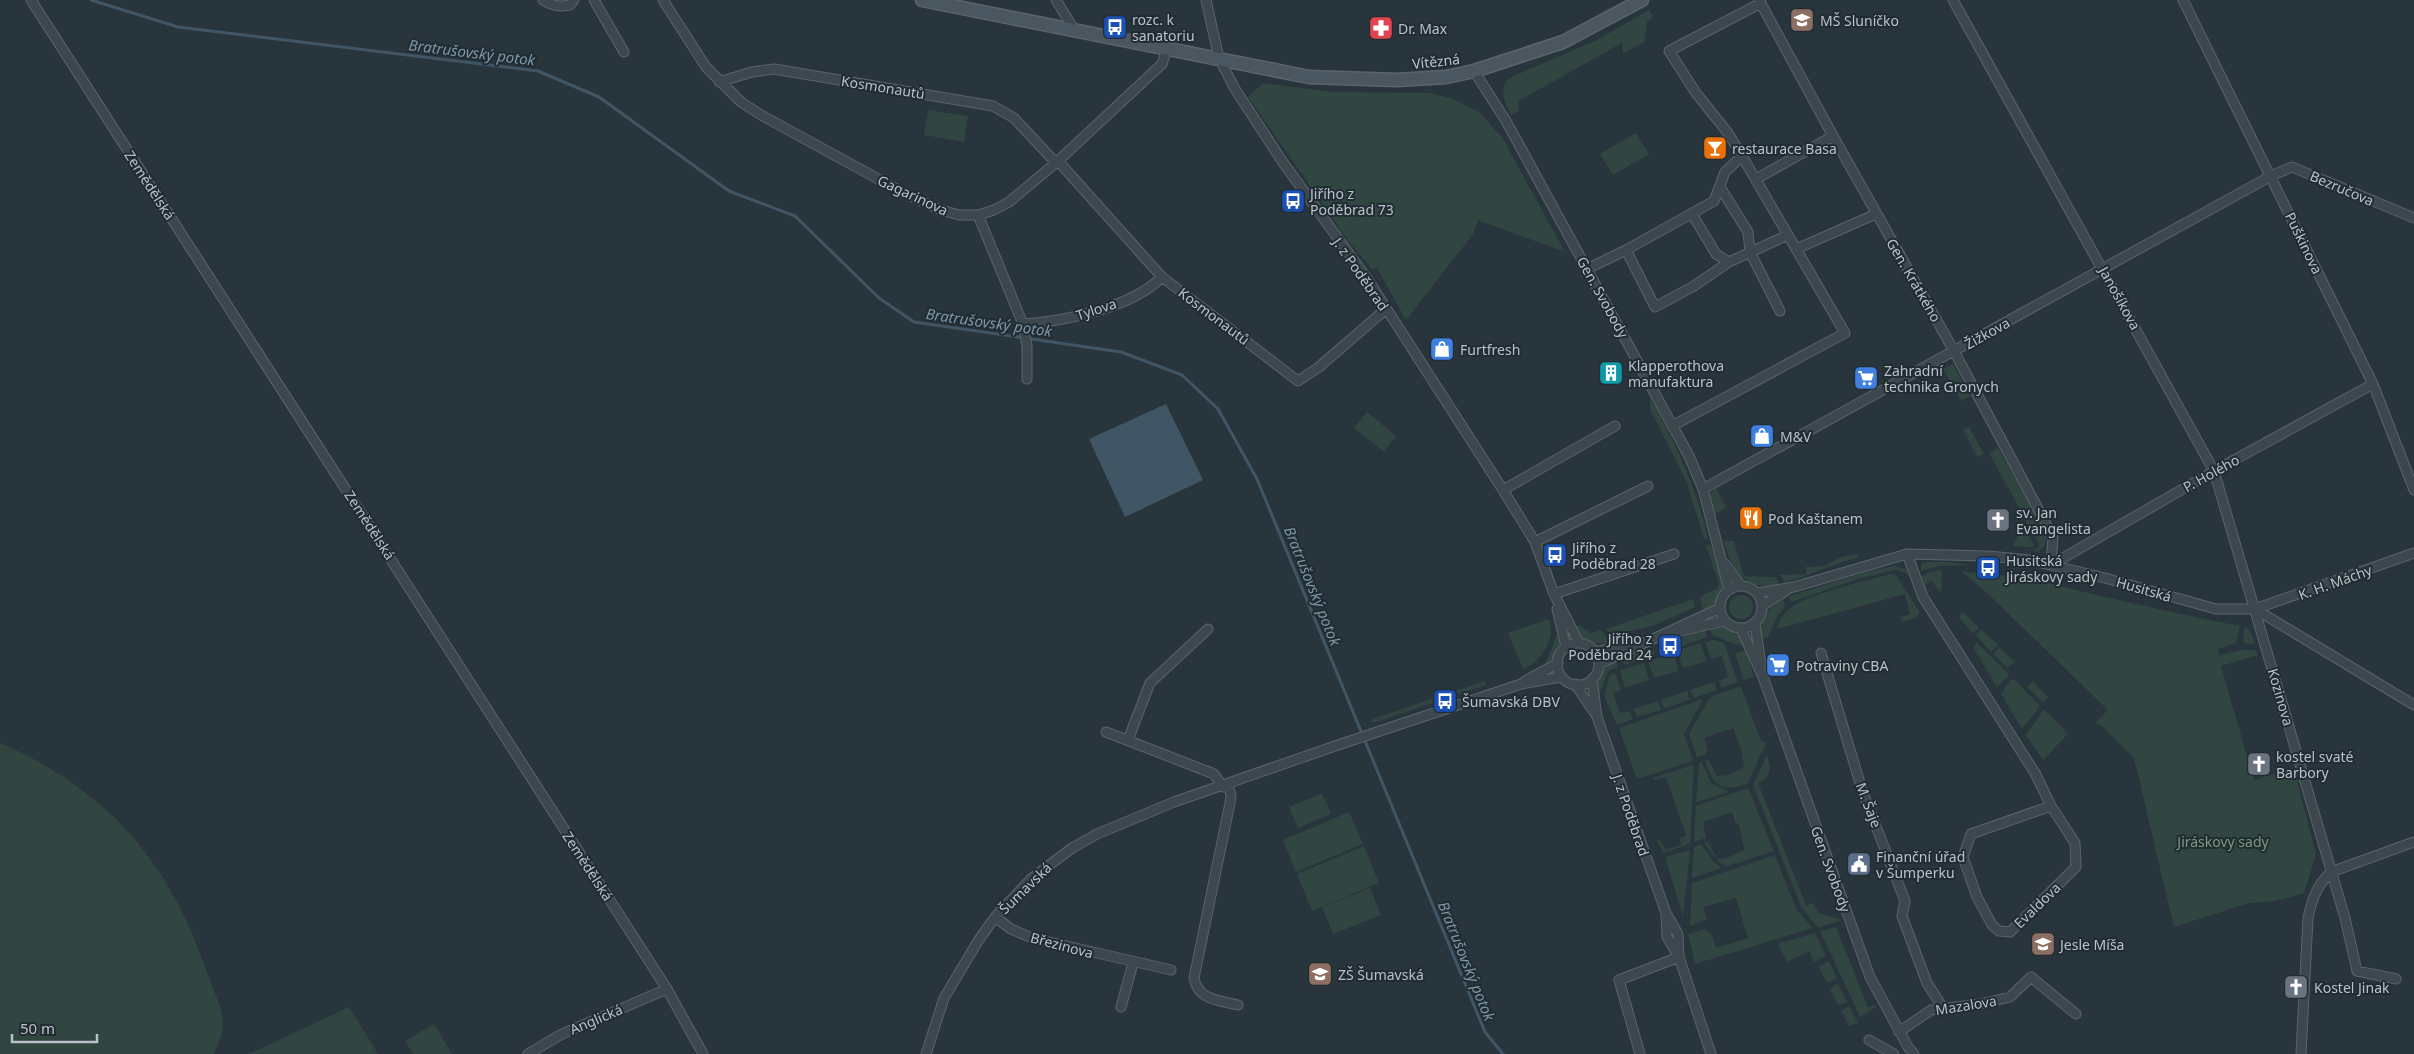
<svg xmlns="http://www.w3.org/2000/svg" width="2414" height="1054" font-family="'Noto Sans',sans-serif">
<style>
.green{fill:#314541}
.water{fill:#415664}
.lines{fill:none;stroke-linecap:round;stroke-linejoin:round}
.stream{stroke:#415664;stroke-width:3}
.minor-casing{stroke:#5a656b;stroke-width:11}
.secondary-casing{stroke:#5a656b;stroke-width:15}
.minor{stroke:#3c474e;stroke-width:9}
.secondary{stroke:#4b5760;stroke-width:12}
.labels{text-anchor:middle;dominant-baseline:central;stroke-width:4;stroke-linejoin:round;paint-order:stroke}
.poi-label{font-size:14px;fill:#b9c2c8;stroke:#212c33;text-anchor:start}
.street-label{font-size:14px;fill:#b9c2c8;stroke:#212c33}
.park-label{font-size:14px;fill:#7a9b7b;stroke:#212c33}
.water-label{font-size:15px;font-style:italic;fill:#7d97a8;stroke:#212c33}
</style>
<rect width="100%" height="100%" fill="#29353d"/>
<path class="green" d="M1649,10l4,6 -6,6 -3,20 -21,12 -1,-11 -104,58 1,10 -8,4c-6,-12 -13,-26 -2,-37l88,-38z
M1263,83l69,9 96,1 23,5 28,14 23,25 63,115 -87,-32 -5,14 -67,86 -29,-52 -5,1 -23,-27 -101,-145z
M928,110l40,6 -4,26 -40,-7z
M1636,133l13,21 -36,21 -13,-21z
M1953,364l17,32 -9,5 -18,-32z
M1650,397c25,46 47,90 58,142h-4l-17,-56 -37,-74z
M1367,412l29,24 -12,16 -30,-24z
M1969,427l15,27 -7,3 -14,-27z
M1998,448l48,86c2,8 -2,15 -10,18h-3l6,-5v-3l-50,-91z
M1716,488l10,20 -11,6 -5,-19z
M2025,529l9,16 -3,2 -18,-1 5,-11z
M1724,541h10l10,35 30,1 4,3v5c-34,5 -46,-14 -54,-44z
M1706,545h5l13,39 -10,21 -11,6 -3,-13 4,-4 13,-5 2,-5z
M1857,554l2,2 -2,1 -72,26 -5,-8 26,-1v-7l18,-1 17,-9z
M1927,562h21l24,3 -33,1 -18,5v-7z
M1895,566l10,3 4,5 -14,-4 -34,8 -70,24 -2,-6 81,-25z
M1941,570l1,3 -1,20 -10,-13 -6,5 -3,-8 7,-5z
M1962,572c47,1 90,12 135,23 48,11 95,22 143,31l-4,17 -18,6 1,6 22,-5h14l3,5 -37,11 33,114 40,-12 22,87 -12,38 -28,8 -27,2 -75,24 -40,-169 -32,-32 -7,-3 13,-13 -122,-118z
M1892,574l5,2 23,37 -5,5 -12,4 -2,-5 9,-3 -5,-20 -128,35c3,-8 5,-15 12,-20 17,-15 79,-29 103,-35z
M1729 607a12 12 0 1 1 24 0a12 12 0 1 1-24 0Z
M1693,599l2,8 -40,18 -44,11 -5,-7z
M1784,599l1,8 -7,8 -10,22 -7,2c-3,-16 7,-34 23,-40z
M1963,612l16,16 -6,6 -14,-17z
M1549,619c0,4 2,8 2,12 -1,16 -13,32 -28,38l-15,-36z
M1579,625l12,8 11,-3 7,13c-14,2 -29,-2 -34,-16z
M1716,626c13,2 23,6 28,18l-8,1 -24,-10 -2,-7z
M2244,627l4,1 7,14 -2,2 -10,-1z
M1704,629l4,8 -32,11 -2,-4 13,-11z
M1981,629l17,16 -7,7 -15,-17z
M1557,634c7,8 -3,26 -12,31z
M1713,640l9,2 3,3 13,37 -17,6 -2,-7 9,-4 -6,-21 -11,3 -6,-17z
M1700,643l7,18 -24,7 -6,-17z
M1977,643l31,30v4l-11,10 -24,-40z
M1999,647l16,15 -7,6 -15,-14z
M1654,650v5l-30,10 -2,-7 2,-2z
M1746,650l8,27 -10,3 -9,-26z
M1666,655l2,4 7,-2 4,14 -25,7 -6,-16z
M1616,661l2,6 -10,4 -9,24c-4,-14 3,-29 17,-34z
M1644,663l5,17 -24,8 -5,-18z
M1615,673l6,17 -8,3 7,20 9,-2 4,8 -16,6 -13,-29 6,-21z
M2011,679l4,1 25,26 -18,23 -21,-35z
M1485,681l1,4 -113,38 -1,-4z
M2033,681l15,16 -5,5 -16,-15z
M1714,682l3,8 -23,8 -4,-8z
M1741,686l19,53 6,4 -18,40c-25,10 -35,4 -43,-22l4,-1 8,16 11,-1 17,-8 -4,-12 2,-1 -10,-26 -29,10 4,13 -2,1v2l-9,3 -8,-23 21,-37z
M1687,691l3,9 -26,8 -3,-8z
M1703,699l-19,35 9,27 -56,18 -18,-51z
M1658,701l3,9 -24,7 -3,-8z
M2044,709l24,25 -25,26 -17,-25z
M0,743c104,45 166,114 204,221 4,13 19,45 19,57 1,11 -5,23 -9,33h-214z
M1767,755l3,12 -3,11 -9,5 48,122 7,-2 6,10 23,7 -24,8 -17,-21 -48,-122z
M1702,762l9,21 18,9 -33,10 3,-39z
M1693,765l1,3 -4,76 -27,9 -6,-13h3l6,10 15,-5 -1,-7 6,-3 -20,-58 -12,3 -1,-2z
M1748,788l26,63 -48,16 -8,-6 -14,-18 4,-1 9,17 10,-1 18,-8 -7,-27 -2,1 -4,-12 -29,10 3,16 -12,4 2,-36z
M1322,793l9,21 -33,14 -9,-21z
M1349,812l14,32 -67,28 -13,-32z
M1701,844l14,19 7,5 -30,10 2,-31z
M1364,846l15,37 -67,28 -15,-37z
M1690,850l-7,67 -18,-60z
M1775,855l21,54 17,19 -118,36 -7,-30 18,-5 6,6 4,13 32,-10 -12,-40 -33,9 4,12 -17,7 2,-43z
M1370,888l11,27 -48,19 -11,-27z
M1836,927l32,80 8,-2v2l-16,10 -40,-86z
M1815,933l11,23 -12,6 -5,-11 -21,11 -11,-18z
M1829,961l8,17 -10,5 -9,-16z
M1838,984l9,18 -8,3 -10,-16z
M1849,1006l9,17 -9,3 -8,-15z
M349,1007l29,47h-129z
M434,1024l18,30h-39l-8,-13z"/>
<path class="water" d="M1166,404l37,76 -78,37 -36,-78z"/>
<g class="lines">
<path class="stream" d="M91,0l87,27 360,44 61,26 130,94 66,25 84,82 35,24 207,30 61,23 36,34 39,70 228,553 18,22"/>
<defs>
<path id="minor" d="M31,0l636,989 36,65
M543,0c10,6 16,7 27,5l4,-5
M594,0l30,52
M663,0l43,67 35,35 20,13 141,77 39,18 18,5h19l16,-5 15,-8 49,-41 104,-97 5,-15
M1056,0l19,31
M1206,0l13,58 16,31 47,72 86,119 135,210 32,52 19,52 25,49
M1759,0l74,136 121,215 99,186 -2,28
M1953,0l261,471 131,447 12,53 39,8
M2183,0l190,384 41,106
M1474,71l32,50 183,335 14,33 26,101
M719,82l33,-10 22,-3 219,37 21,12 42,45
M1058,161l104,116 136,104 21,-14 67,-58
M1756,179l77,-43
M1720,187l28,45 2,20 30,59
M1692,214l24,40 13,8 59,-27
M978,215l45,109c43,-3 108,-16 139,-47
M1796,249l80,-35
M1626,250l29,57 39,-21 35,-24
M1587,269l39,-19 88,-49 11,-29 17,-16 -14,-23 -32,-40 -27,-42 92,-48
M1023,324l4,22v33
M1672,426l173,-93 -103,-177
M1703,489l568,-313 21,-9 122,51
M1503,490l112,-64
M1535,542l113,-56
M1907,554l16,43 112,176 16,33 24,37 1,24 -66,65 -11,-1 -7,-6 -15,-28 -14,-40 8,-23 80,-28
M1725,564l16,22
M2051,565l163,-94 159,-87
M1720 607a21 21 0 1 1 42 0a21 21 0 1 1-42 0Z
M1757,593l37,-6 113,-33 81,2 41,4 76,18 111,31h39l159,96
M1554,594l120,-40
M1763,605l24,-15
M1557,609l9,38
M2255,609l159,-56
M1755,624l6,41
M1741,629l22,48 107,300 38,70 6,7
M1680,631l45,-10
M1557 664a21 21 0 1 1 42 0a21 21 0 1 1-42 0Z
M1595,652l44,-11
M1821,653l42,140 42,108 -3,15 25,67 16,25
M1599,664l121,-56
M1592,679l5,38 69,196 12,21 1,23
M1525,681l33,-18
M1575,684l21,31
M1106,732l103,40 5,2 9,13
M1128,740l22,-57 58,-54
M1228,785l3,10 -1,8 -36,175c4,22 24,22 44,27
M1666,915l1,22 12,20 32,97
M995,917l16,12 21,9 139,32
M1121,1007l12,-44
M1899,1032l32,-22 50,-6 29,-7 21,-20 45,37
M1869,1040l25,14
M528,1054l34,-20 105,-45
M926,1054l18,-56 34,-57 17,-24 36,-38 41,-31 25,-14 77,-32 164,-57 183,-61 40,-7
M1640,1054l-21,-74 60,-23
M2301,1054l7,-136c4,-19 9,-33 23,-46l83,-30"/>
<path id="secondary" d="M922,0l387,77 88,3 49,-3 28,-6 89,-29 79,-42"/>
</defs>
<use href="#minor" class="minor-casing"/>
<use href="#secondary" class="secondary-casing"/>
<use href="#minor" class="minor"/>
<use href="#secondary" class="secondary"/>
</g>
<defs>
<symbol id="school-square" viewBox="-11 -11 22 22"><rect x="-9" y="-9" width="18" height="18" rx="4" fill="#8d6e63" stroke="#212c33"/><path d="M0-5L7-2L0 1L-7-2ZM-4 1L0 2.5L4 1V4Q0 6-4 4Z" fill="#fff"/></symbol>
<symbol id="bus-square" viewBox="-11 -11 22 22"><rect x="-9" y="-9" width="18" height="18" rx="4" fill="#1a4fb4" stroke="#212c33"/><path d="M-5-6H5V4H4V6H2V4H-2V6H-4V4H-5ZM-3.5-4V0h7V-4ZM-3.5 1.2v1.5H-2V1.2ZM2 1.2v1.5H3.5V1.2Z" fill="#fff"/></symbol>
<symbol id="pharmacy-square" viewBox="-11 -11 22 22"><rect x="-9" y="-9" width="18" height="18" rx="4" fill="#e0444e" stroke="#212c33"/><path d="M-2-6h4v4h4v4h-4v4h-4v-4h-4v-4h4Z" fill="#fff"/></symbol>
<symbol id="bar-square" viewBox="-11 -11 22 22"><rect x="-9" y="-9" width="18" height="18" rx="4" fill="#e8710a" stroke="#212c33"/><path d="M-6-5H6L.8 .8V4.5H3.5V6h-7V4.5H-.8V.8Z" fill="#fff"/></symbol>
<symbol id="shop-square" viewBox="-11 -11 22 22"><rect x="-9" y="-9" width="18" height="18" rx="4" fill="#3f7fe0" stroke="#212c33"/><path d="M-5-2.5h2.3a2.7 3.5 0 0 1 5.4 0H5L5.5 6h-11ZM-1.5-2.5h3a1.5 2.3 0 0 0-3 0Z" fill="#fff"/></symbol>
<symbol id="building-square" viewBox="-11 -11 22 22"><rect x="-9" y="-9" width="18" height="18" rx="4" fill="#0f9aa8" stroke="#212c33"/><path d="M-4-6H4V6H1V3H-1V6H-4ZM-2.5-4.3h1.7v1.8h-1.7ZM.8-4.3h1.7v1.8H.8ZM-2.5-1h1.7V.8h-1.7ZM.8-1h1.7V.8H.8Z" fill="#fff"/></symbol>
<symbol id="supermarket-square" viewBox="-11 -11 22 22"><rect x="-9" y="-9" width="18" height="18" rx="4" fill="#3f7fe0" stroke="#212c33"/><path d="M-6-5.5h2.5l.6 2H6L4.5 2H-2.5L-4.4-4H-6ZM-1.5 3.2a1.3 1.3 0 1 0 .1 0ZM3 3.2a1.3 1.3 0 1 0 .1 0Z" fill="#fff"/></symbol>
<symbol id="restaurant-square" viewBox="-11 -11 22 22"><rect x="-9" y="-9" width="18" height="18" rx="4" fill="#e8710a" stroke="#212c33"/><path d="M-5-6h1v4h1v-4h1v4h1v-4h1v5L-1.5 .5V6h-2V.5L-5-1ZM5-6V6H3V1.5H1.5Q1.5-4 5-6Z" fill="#fff"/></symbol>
<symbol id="church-square" viewBox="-11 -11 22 22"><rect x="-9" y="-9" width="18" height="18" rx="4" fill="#6b7280" stroke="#212c33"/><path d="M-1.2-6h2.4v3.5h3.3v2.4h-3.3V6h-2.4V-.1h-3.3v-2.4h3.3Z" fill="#fff"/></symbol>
<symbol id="civic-square" viewBox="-11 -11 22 22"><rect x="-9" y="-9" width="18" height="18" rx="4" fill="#5c6f8a" stroke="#212c33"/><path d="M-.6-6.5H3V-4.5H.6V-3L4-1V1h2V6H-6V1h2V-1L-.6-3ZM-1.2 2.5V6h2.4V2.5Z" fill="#fff"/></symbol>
</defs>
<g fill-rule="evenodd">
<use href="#school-square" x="1788" y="6" width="28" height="28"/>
<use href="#bus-square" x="1101" y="13" width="28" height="28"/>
<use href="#pharmacy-square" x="1367" y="14" width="28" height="28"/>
<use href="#bar-square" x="1701" y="134" width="28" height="28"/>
<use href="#bus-square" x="1279" y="187" width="28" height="28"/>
<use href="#shop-square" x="1428" y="335" width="28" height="28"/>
<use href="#building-square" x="1597" y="359" width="28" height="28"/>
<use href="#supermarket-square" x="1852" y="364" width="28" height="28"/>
<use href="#shop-square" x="1748" y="422" width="28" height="28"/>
<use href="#restaurant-square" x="1737" y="504" width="28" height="28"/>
<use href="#church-square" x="1984" y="506" width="28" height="28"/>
<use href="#bus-square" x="1541" y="541" width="28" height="28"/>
<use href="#bus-square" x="1974" y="554" width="28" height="28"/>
<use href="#bus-square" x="1656" y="632" width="28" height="28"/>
<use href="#supermarket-square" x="1764" y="651" width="28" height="28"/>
<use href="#bus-square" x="1431" y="687" width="28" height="28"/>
<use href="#church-square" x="2245" y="750" width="28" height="28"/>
<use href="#civic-square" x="1845" y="850" width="28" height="28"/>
<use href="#school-square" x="2029" y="930" width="28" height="28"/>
<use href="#school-square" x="1306" y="960" width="28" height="28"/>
<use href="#church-square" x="2282" y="973" width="28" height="28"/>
</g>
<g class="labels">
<g class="poi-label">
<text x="1132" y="19">rozc. k<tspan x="1132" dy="16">sanatoriu</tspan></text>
<text x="1820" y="20">MŠ Sluníčko</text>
<text x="1398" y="28">Dr. Max</text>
<text x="1732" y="148">restaurace Basa</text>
<text x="1310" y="193">Jiřího z<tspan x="1310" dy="16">Poděbrad 73</tspan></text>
<text x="1460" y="349">Furtfresh</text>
<text x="1628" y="365">Klapperothova<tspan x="1628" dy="16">manufaktura</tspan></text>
<text x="1884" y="370">Zahradní<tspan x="1884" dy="16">technika Gronych</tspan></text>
<text x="1780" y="436">M&amp;V</text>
<text x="2016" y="512">sv. Jan<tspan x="2016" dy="16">Evangelista</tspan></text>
<text x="1768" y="518">Pod Kaštanem</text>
<text x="1572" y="547">Jiřího z<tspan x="1572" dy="16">Poděbrad 28</tspan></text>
<text x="2006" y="560">Husitská<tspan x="2006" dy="16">Jiráskovy sady</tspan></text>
<text x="1652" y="638" text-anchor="end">Jiřího z<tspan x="1652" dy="16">Poděbrad 24</tspan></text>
<text x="1796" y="665">Potraviny CBA</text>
<text x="1462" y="701">Šumavská DBV</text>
<text x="2276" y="756">kostel svaté<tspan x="2276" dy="16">Barbory</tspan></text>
<text x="1876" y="856">Finanční úřad<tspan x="1876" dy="16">v Šumperku</tspan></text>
<text x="2060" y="944">Jesle Míša</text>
<text x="1338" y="974">ZŠ Šumavská</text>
<text x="2314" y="987">Kostel Jinak</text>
</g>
<g class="street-label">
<text transform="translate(1436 61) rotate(-6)">Vítězná</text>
<text transform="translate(883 87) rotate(9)">Kosmonautů</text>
<text transform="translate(150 185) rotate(57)">Zemědělská</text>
<text transform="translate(2342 188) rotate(23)">Bezručova</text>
<text transform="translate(913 195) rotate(25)">Gagarinova</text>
<text transform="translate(2304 243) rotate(64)">Puškinova</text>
<text transform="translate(1361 274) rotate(55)">J. z Poděbrad</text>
<text transform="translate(1914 280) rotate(60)">Gen. Krátkého</text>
<text transform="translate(1603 297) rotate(61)">Gen. Svobody</text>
<text transform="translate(2120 298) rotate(61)">Janošíkova</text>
<text transform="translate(1096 309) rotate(-18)">Tylova</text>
<text transform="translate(1214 316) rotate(37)">Kosmonautů</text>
<text transform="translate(1987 333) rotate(-29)">Žižkova</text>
<text transform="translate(2211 473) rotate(-29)">P. Holého</text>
<text transform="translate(370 525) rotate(57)">Zemědělská</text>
<text transform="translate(2335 582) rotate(-20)">K. H. Máchy</text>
<text transform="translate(2144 589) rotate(16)">Husitská</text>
<text transform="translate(2281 697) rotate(74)">Kozinova</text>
<text transform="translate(1869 805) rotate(69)">M. Šaje</text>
<text transform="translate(1631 815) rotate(71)">J. z Poděbrad</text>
<text transform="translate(588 866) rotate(57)">Zemědělská</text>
<text transform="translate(1831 869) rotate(70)">Gen. Svobody</text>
<text transform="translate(1025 888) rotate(-44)">Šumavská</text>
<text transform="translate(2037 905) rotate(-44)">Evaldova</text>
<text transform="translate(1062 945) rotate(15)">Březinova</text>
<text transform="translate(1966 1005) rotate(-9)">Mazalova</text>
<text transform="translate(596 1019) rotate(-23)">Anglická</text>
</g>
<g class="park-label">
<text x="2223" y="841">Jiráskovy sady</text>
</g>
<g class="water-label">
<text transform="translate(472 52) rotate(7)">Bratrušovský potok</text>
<text transform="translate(989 322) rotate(8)">Bratrušovský potok</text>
<text transform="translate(1313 586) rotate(68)">Bratrušovský potok</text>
<text transform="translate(1467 961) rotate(68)">Bratrušovský potok</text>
</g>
</g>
<path d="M12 1034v8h85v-8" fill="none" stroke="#b9c2c8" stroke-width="2.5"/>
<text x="20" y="1034" font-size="15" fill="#b9c2c8" stroke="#212c33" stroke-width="4" paint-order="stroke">50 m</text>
</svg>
